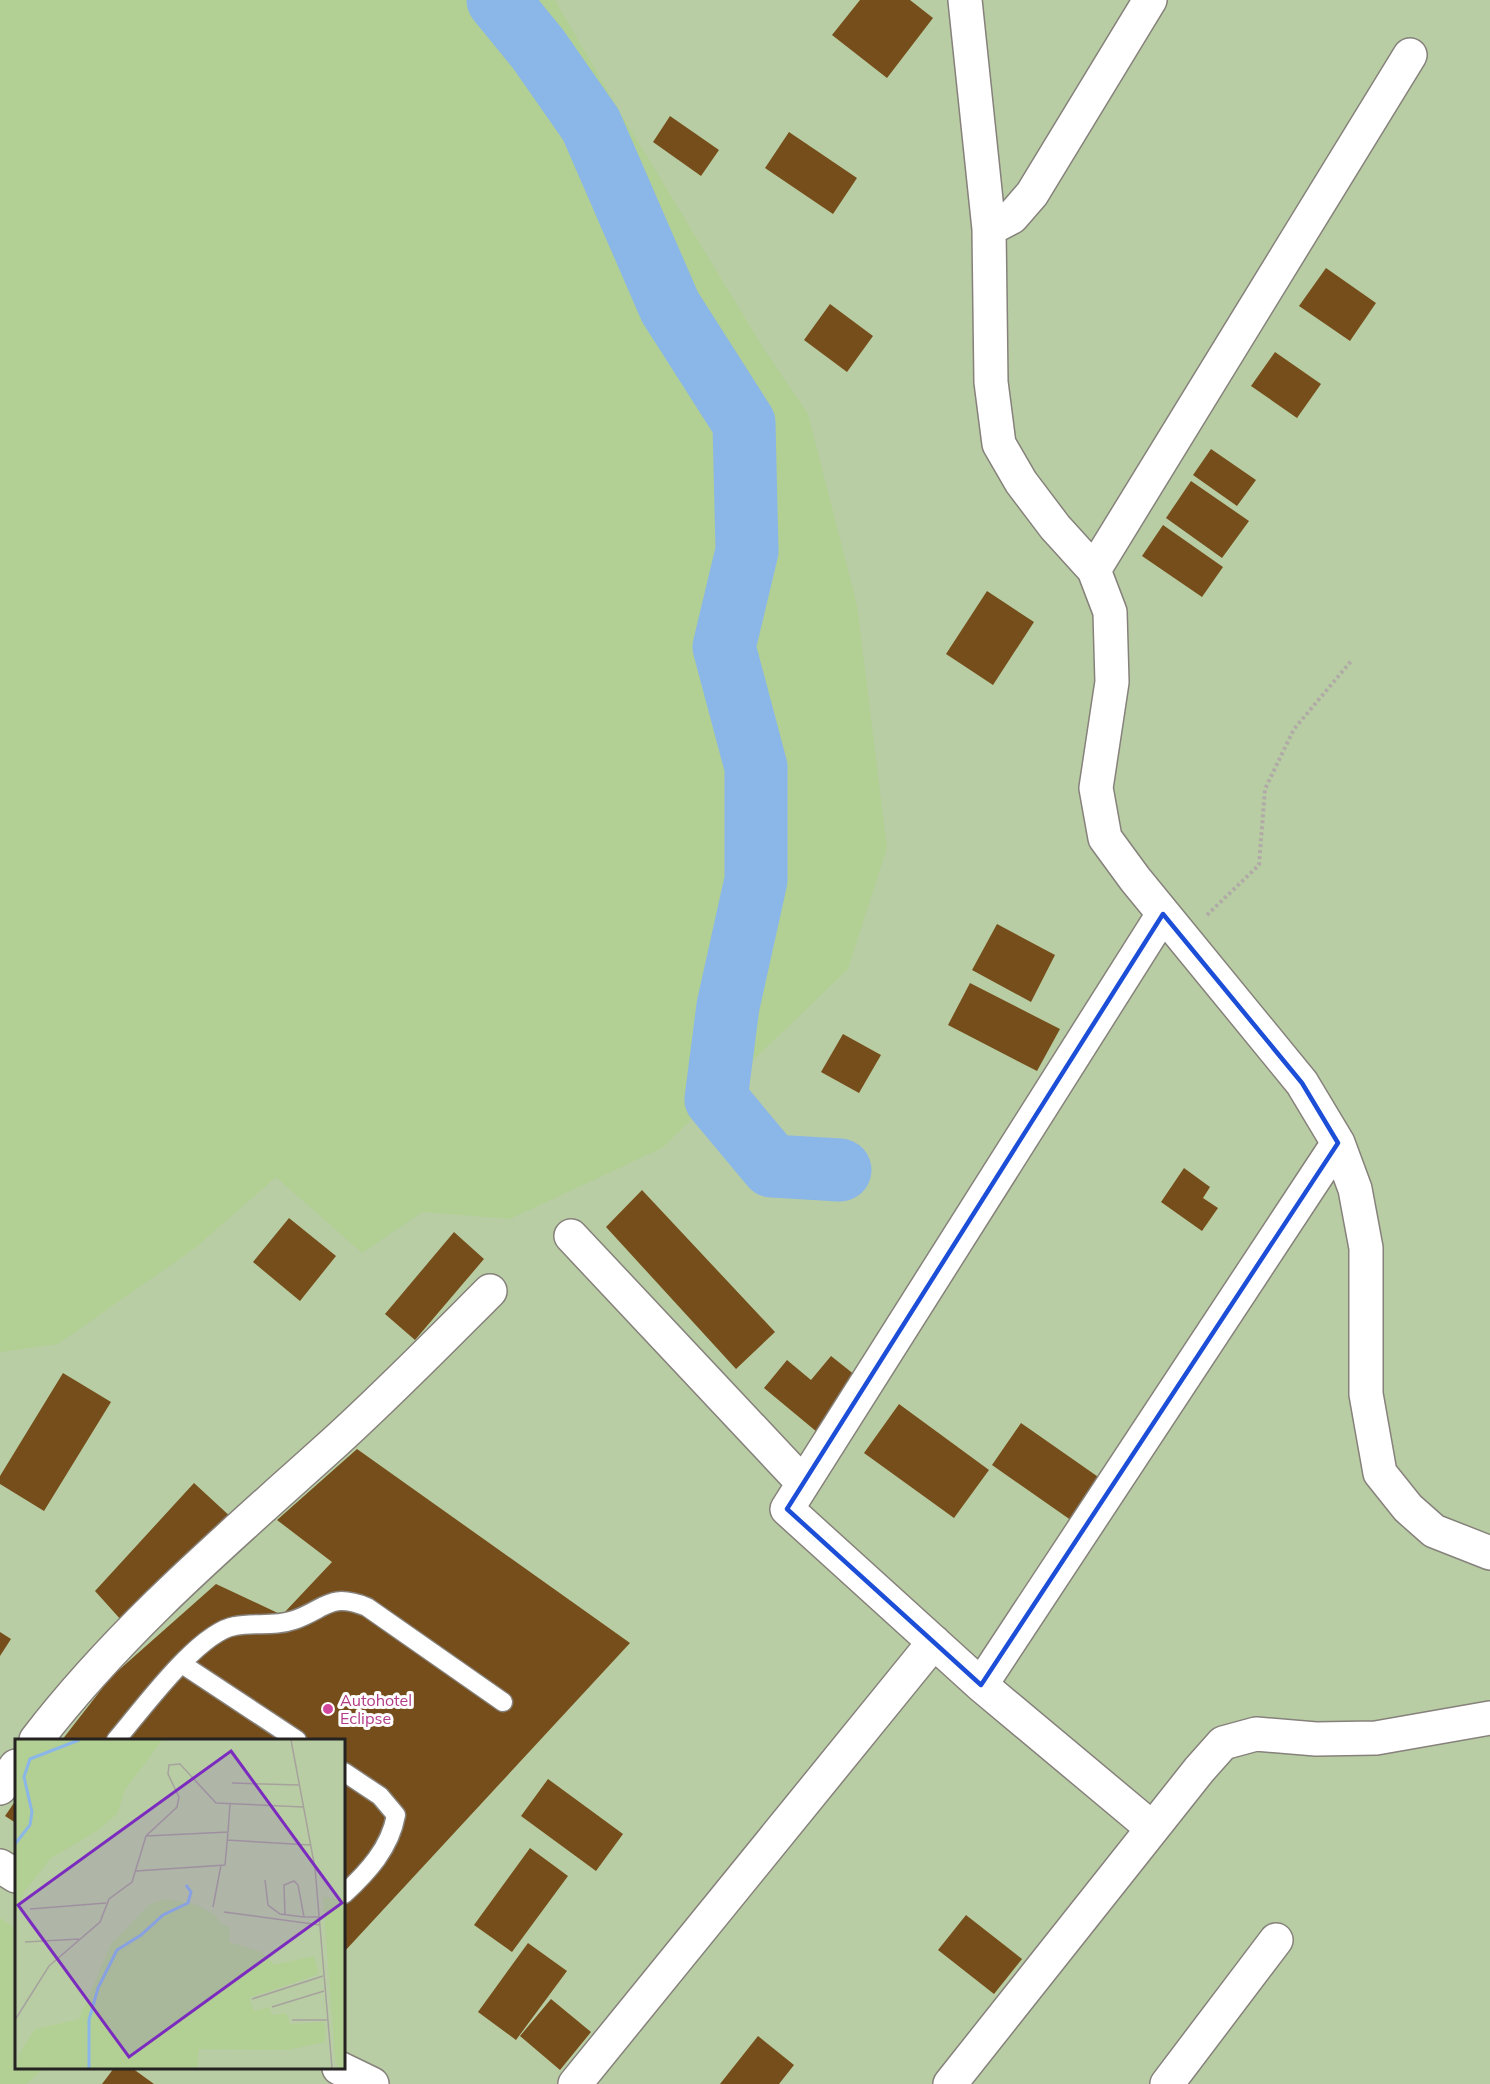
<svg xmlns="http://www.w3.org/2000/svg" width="1490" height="2084" font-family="Mulish,sans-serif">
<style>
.green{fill:#b9cda4;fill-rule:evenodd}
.forest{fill:#b2cf94}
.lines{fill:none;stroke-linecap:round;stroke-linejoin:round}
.river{stroke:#8bb6e8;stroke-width:63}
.building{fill:#764e1b}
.lane-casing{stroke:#86817b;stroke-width:21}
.street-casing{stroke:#86817b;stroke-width:36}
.secondary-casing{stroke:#86817b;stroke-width:36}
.path{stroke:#b0aba6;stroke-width:4;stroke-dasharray:3 3;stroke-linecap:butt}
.lane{stroke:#fff;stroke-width:18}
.street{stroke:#fff;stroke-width:33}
.secondary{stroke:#fff;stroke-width:33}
.marked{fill:none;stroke:#1d4ed8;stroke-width:4.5;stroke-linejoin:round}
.hotel-dot{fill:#d1479c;stroke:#fff;stroke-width:2}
.labels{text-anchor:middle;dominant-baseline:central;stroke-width:6;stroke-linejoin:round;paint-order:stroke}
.hotel-label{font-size:16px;fill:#b23c85;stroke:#fff;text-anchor:start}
.inset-river{fill:none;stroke:#8bb6e8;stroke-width:3}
.inset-road{fill:none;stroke:#a6a29d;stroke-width:1.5}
.view{fill:#7b2cbf;fill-opacity:0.15;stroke:#7b2cbf;stroke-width:3}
.inset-edge{fill:none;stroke:#252321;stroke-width:3}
</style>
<rect width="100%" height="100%" fill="#fcf6f0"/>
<path class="green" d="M0,0h1490v2084h-1490zM16,1740h328v328h-328z"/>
<path class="forest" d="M0,0h555l65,112 145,239 43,63 49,191 30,243 -39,121 -186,179 -152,71 -88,-7 -60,41 -86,-76 -81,71 -137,96 -58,8z
M0,1918l16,11v139h28l-18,16h-26z"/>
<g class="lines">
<path class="river" d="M498,0l40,49 53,76 79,182 74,116 3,128 -23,96 32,120v113l-28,126 -12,93 56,67 68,4"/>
</g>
<path class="building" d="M860,0h50l23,18 -46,60 -55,-43z
M670,116l49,34 -18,26 -48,-34z
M789,132l68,46 -24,36 -68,-46z
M1326,268l50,35 -26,38 -51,-35z
M830,304l43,32 -26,36 -43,-32z
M1275,352l46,32 -24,34 -46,-32z
M1211,449l45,31 -19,26 -44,-31z
M1191,481l58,40 -27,37 -56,-40z
M1163,525l60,42 -21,30 -60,-41z
M987,591l47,31 -41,63 -47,-31z
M997,924l58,31 -24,47 -59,-32z
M970,983l90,46 -23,42 -89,-46z
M843,1034l38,21 -22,38 -38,-21z
M1184,1168l26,19 -7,11 15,10 -16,23 -41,-29z
M642,1190l133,142 -39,37 -130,-142z
M289,1218l47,38 -36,45 -47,-39z
M454,1232l30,27 -69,81 -30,-26z
M831,1356l29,23 -43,53 -53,-44 23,-28 24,20z
M63,1373l48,29 -67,109 -44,-27v-8z
M899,1404l90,66 -35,48 -90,-65z
M1021,1423l83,58 -29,42 -83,-58z
M357,1449l273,194 -286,309v-212h-282l49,-63 105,-93 66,31 50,-53 -55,-42z
M194,1483l39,36 -111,102 -27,-30z
M0,1632l11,7 -11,17z
M548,1779l75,55 -27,37 -75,-55z
M16,1800v23l-11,-7z
M530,1848l38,28 -56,76 -38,-27z
M966,1915l56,44 -28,35 -56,-44z
M528,1943l39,28 -51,69 -38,-28z
M551,1999l40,33 -31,38 -40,-34z
M758,2036l36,29 -15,19h-59z
M114,2068h18l22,16h-52z"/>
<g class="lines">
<defs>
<path id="lane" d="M182,1664l115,76
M116,1740c25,-29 82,-108 119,-114 20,-4 39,1 59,-6 32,-11 35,-28 73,-13l136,95
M344,1772l36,24 16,19c-6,33 -28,57 -52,79"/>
<path id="street" d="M965,0l24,229 2,153 8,62 22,38 34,45 39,43 16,42 2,70 -16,106 9,50 30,41 167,204 36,60 17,46 11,59v146l14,79 28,35 26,23 56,22
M989,229l23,-12 20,-23 118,-194
M1094,570l316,-515
M571,1236l232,247
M981,1685l-194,-176 376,-595
M36,1740c86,-112 194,-203 298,-297 54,-49 105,-101 156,-152
M0,1788l16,-22
M1152,1828l-171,-143 357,-542
M575,2084l359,-442
M950,2084l249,-314 24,-27 33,-9 60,5 60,-1 114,-20
M1167,2084l109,-144"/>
<path id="secondary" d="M0,1866l16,10
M339,2068l33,16"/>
</defs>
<use href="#lane" class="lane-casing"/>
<use href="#street" class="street-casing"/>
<use href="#secondary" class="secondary-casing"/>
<path class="path" d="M1207,915l52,-50 6,-76 29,-60 58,-69"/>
<use href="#lane" class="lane"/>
<use href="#street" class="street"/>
<use href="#secondary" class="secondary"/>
</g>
<path class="marked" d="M1163,914l139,169 36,60 -357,542 -194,-176z"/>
<circle class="hotel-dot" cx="328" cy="1709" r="6"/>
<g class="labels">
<g class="hotel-label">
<text x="340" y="1700">Autohotel<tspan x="340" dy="18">Eclipse</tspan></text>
</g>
</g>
<g transform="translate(15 1739)">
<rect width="330" height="330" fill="#fcf6f0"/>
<path d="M0,1h330v328h-330z" fill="#b9cda4"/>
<path d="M0,1h147l-37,50 -8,24 -20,17 -46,27 -27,34 -9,26zM308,158l22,4v167h-7l-3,-10zM150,160l32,6 18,10 6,9 9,3 -1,15 33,10 12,13 40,-9 5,18 -70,24 5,13 15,-4 3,8 14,-2 4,11 35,-2v20l-38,8 -88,-1 -2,19h-180l2,-14 16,-25 44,-10 32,-75 39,-40z" fill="#b2cf94"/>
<path class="inset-river" d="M0,105l15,-19 2,-13 -8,-35 6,-18 49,-19M74,329v-48l9,-32 19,-38 24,-15 22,-20 25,-12 3,-11 -5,-7"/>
<path class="inset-road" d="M276,1l24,128 17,200M217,44l67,2M131,97l82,-4 2,-28M212,101l83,5M121,132l89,-6 3,-33M250,141l3,25 12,9 24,3M198,168l8,-42M15,170l76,-6M209,173l96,13M270,176l-1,-30 10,-4 4,4 6,32h15M10,203l54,-3M237,260l71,-23M257,268l52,-16M0,281l34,-54 51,-44 9,-23 23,-17 14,-46 31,-29 2,-10 -11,-23 1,-9 11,-1 36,39 87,4M277,281h35"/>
<path class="view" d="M216,12l111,152 -213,154 -111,-152z"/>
<rect width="330" height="330" class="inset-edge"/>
</g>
</svg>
